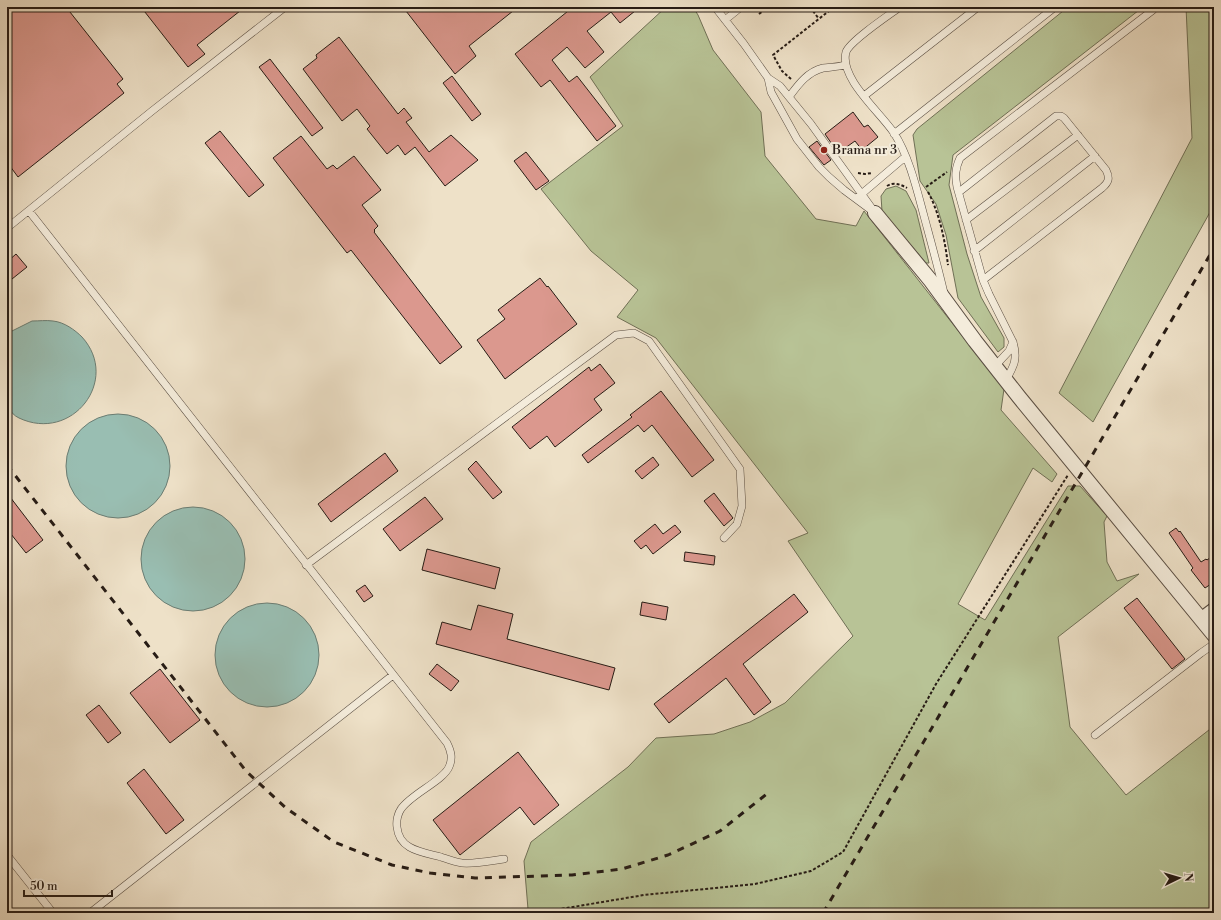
<svg xmlns="http://www.w3.org/2000/svg" width="1221" height="920" font-family="'Libre Bodoni',serif">
<style>
.green{fill:#b8c396;stroke:#707056}
.water{fill:#99beb2;stroke:#6b7d73}
.building{fill:#db988e;stroke:#271c15}
.lines{fill:none;stroke-linecap:round;stroke-linejoin:round}
.service-casing{stroke:#594d42;stroke-width:8}
.minor-casing{stroke:#594d42;stroke-width:16}
.path{stroke:#271c15;stroke-width:2;stroke-dasharray:3 2;stroke-linecap:butt}
.service{stroke:#f4ecdb;stroke-width:7}
.minor{stroke:#f4ecdb;stroke-width:14}
.rail{stroke:#271c15;stroke-width:3;stroke-dasharray:7 7;stroke-linecap:butt}
.poi-dot{fill:#8f2418;stroke:#f4ecdb;stroke-width:1.5}
.labels{text-anchor:middle;dominant-baseline:central;stroke-width:4;stroke-linejoin:round;paint-order:stroke}
.poi-label{font-size:13px;fill:#271c15;stroke:#f4ecdb;text-anchor:start}
</style>
<rect width="100%" height="100%" fill="#eee1c8"/>
<filter id="stains"><feTurbulence type="fractalNoise" baseFrequency=".005" numOctaves="4"/><feColorMatrix values="0 0 0 0 .2 0 0 0 0 .09 0 0 0 0 .02 0 0 0 .5 -.17"/></filter>
<radialGradient id="worn" r=".72"><stop offset=".6" stop-color="#630" stop-opacity="0"/><stop offset="1" stop-color="#630" stop-opacity=".3"/></radialGradient>
<path class="green" d="M666,7h27l5,8 15,35 48,62 4,44 51,63 40,7 8,-15 140,178 -3,21 56,64 -5,8 -19,-14 -75,136 27,16 83,-134h12l27,30 -3,6 3,40 10,19 22,-7 -81,63 12,90 56,68 88,-69v187h-715l29,-4 -4,-48 7,-19 97,-75 28,-29 58,-4 36,-12 35,-19 68,-67 -65,-95 20,-8 -152,-195 -39,-21 21,-27 -47,-39 -50,-62 82,-63 -33,-49z
M1068,7h75l-190,148 -4,30 18,69 14,43 23,41v9l-6,5 -40,-54 -12,-63 -10,-31 -16,-23 -7,-46 4,-6z
M1186,7h28v198l-121,217 -34,-29 133,-255z
M896,186l10,5 10,19 13,53h-3l-44,-52 -1,-15 5,-7z"/>
<path class="water" d="M32,321c7,0 14,-1 21,0 11,1 22,9 29,16 39,43 -10,106 -63,81 -5,-2 -8,-7 -12,-10v-72l5,-5z
M66 466a52 52 0 1 1 104 0a52 52 0 1 1-104 0Z
M141 559a52 52 0 1 1 104 0a52 52 0 1 1-104 0Z
M215 655a52 52 0 1 1 104 0a52 52 0 1 1-104 0Z"/>
<path class="building" d="M7,7h59l57,72 -6,5 7,9 -106,84 -11,-15z
M141,7h104l-48,38 8,9 -17,13z
M411,7h107l-49,39 7,10 -21,18 -49,-63z
M573,7h67l-20,16 -9,-11 -24,19 17,21 -19,16 -18,-21 -15,13 17,22 8,-6 39,50 -19,15 -47,-61 -9,7 -26,-33z
M339,37l59,77 6,-6 8,10 -6,4 23,30 22,-17 27,25 -33,26 -30,-39 -10,8 -7,-10 -11,9 -20,-25 3,-3 -13,-17 -15,12 -39,-52 14,-11 -1,-3z
M270,59l53,69 -11,8 -53,-69z
M452,76l29,38 -9,7 -29,-38z
M853,112l11,15 4,-2 10,12 -16,13 -7,-9 -17,12 -13,-19z
M220,131l44,54 -15,12 -44,-54z
M301,136l26,33 6,-4 4,4 17,-13 27,34 -19,15 16,21 -4,4 1,1 -1,1 88,115 -22,17 -89,-114 -4,3 -74,-95z
M817,141l14,19 -7,5 -15,-18z
M526,152l23,29 -13,9 -22,-29z
M16,254l11,13 -20,16v-21z
M540,278l7,9 1,-1 29,38 -72,55 -28,-39 28,-21 -7,-9z
M600,364l15,19 -21,16 8,11 -47,37 -8,-11 -17,13 -18,-22 77,-60 2,4z
M661,391l53,69 -22,17 -40,-52 -8,7 -6,-7 -50,38 -6,-8 50,-38 -2,-2z
M385,453l13,18 -67,51 -13,-18z
M653,457l6,8 -17,14 -7,-8z
M476,461l26,31 -9,7 -25,-30z
M7,493l36,47 -17,13 -19,-24z
M714,493l19,25 -9,8 -20,-25z
M425,497l18,22 -43,32 -17,-22z
M655,524l8,10 12,-9 6,7 -28,22 -7,-9 -5,4 -7,-8z
M1176,528l3,4 1,-1 21,31 5,-3 1,1 7,-5v27l-9,6 -14,-18 2,-2 -24,-35z
M427,549l73,19 -5,21 -73,-19z
M685,552l30,4 -1,9 -30,-4z
M365,585l8,11 -9,6 -8,-11z
M794,594l14,18 -65,52 28,38 -17,13 -28,-37 -57,45 -15,-19z
M1137,598l48,61 -13,10 -48,-61z
M642,602l26,5 -2,13 -26,-5z
M478,605l35,9 -6,25 108,29 -6,22 -173,-46 6,-22 29,8z
M437,664l22,17 -8,10 -22,-17z
M160,669l40,51 -30,23 -40,-50z
M99,705l22,28 -13,10 -22,-28z
M518,752l41,53 -25,20 -14,-18 -60,48 -27,-35z
M144,769l40,51 -18,14 -39,-51z"/>
<g class="lines">
<defs>
<path id="service" d="M715,7l29,37 24,34 3,14 26,47 22,28 10,10 15,13 31,23
M900,7c-11,8 -50,34 -54,45 -7,26 34,60 48,81 15,23 23,57 30,83 7,26 14,51 20,77
M725,20l16,-13
M768,78l12,8 31,38 60,83
M864,96l114,-89
M789,97c9,-12 18,-25 34,-29 7,-1 15,-1 22,-3
M894,134l161,-127
M959,192l97,-76h5l3,2 42,52c4,8 3,12 -4,18l-119,92
M858,197l47,-40
M29,211l418,532c4,8 6,15 2,24 -6,14 -38,27 -48,42 -3,4 -5,12 -4,18 2,23 25,25 44,30 6,2 14,5 21,6 14,1 28,-2 42,-4
M966,220l112,-85
M7,228l145,-117 133,-104
M974,251l121,-95
M995,366l14,-15 4,-9
M1006,380c8,-14 12,-21 7,-38l-24,-48 -6,-14 -26,-93c-2,-11 -2,-18 3,-29l193,-148 2,-3
M306,565l310,-230 18,-2 15,8 91,128 2,37 -5,18 -13,14
M1095,735l106,-82 13,-9
M7,855l46,58
M90,913l303,-238"/>
<path id="minor" d="M875,213l56,68 44,60 44,56 195,238
M1202,619l12,-9"/>
</defs>
<use href="#service" class="service-casing"/>
<use href="#minor" class="minor-casing"/>
<path class="path" d="M810,7l9,12
M759,14l9,-7
M791,79l-9,-8 -9,-16 61,-48
M858,173l7,1 7,-1
M887,186c6,-4 13,-2 20,2
M926,187l21,-15
M928,192c12,22 17,49 20,73
M537,913l107,-18 111,-11 56,-13 32,-19 93,-168 132,-209"/>
<use href="#service" class="service"/>
<use href="#minor" class="minor"/>
<path class="rail" d="M7,465l239,306 40,37 48,34 58,23 38,8 45,5 97,-3 50,-6 46,-14 52,-24 48,-38
M823,913l391,-665"/>
</g>
<circle class="poi-dot" cx="824" cy="150" r="4"/>
<g class="labels">
<g class="poi-label">
<text x="832" y="150">Brama nr 3</text>
</g>
</g>
<rect width="1221" height="920" fill="none" stroke="#eee1c8" stroke-width="24"/>
<rect x="8" y="8" width="1205" height="904" fill="none" stroke="#271c15" stroke-width="2"/>
<rect x="12" y="12" width="1197" height="896" fill="none" stroke="#271c15"/>
<g transform="translate(1179 878) rotate(85)" stroke="#f4ecdb" stroke-width="3" paint-order="stroke">
<path d="M0-3L7 15L0 10L-7 15Z" fill="#271c15"/>
<text y="-6" font-size="11" font-weight="bold" text-anchor="middle" fill="#271c15">N</text>
</g>
<path d="M24 890v6h88v-6" fill="none" stroke="#271c15" stroke-width="2"/>
<text x="30" y="890" font-size="12" fill="#271c15" stroke="#f4ecdb" stroke-width="3" paint-order="stroke">50 m</text>
<rect width="100%" height="100%" filter="url(#stains)"/>
<rect width="100%" height="100%" fill="url(#worn)"/>
</svg>
